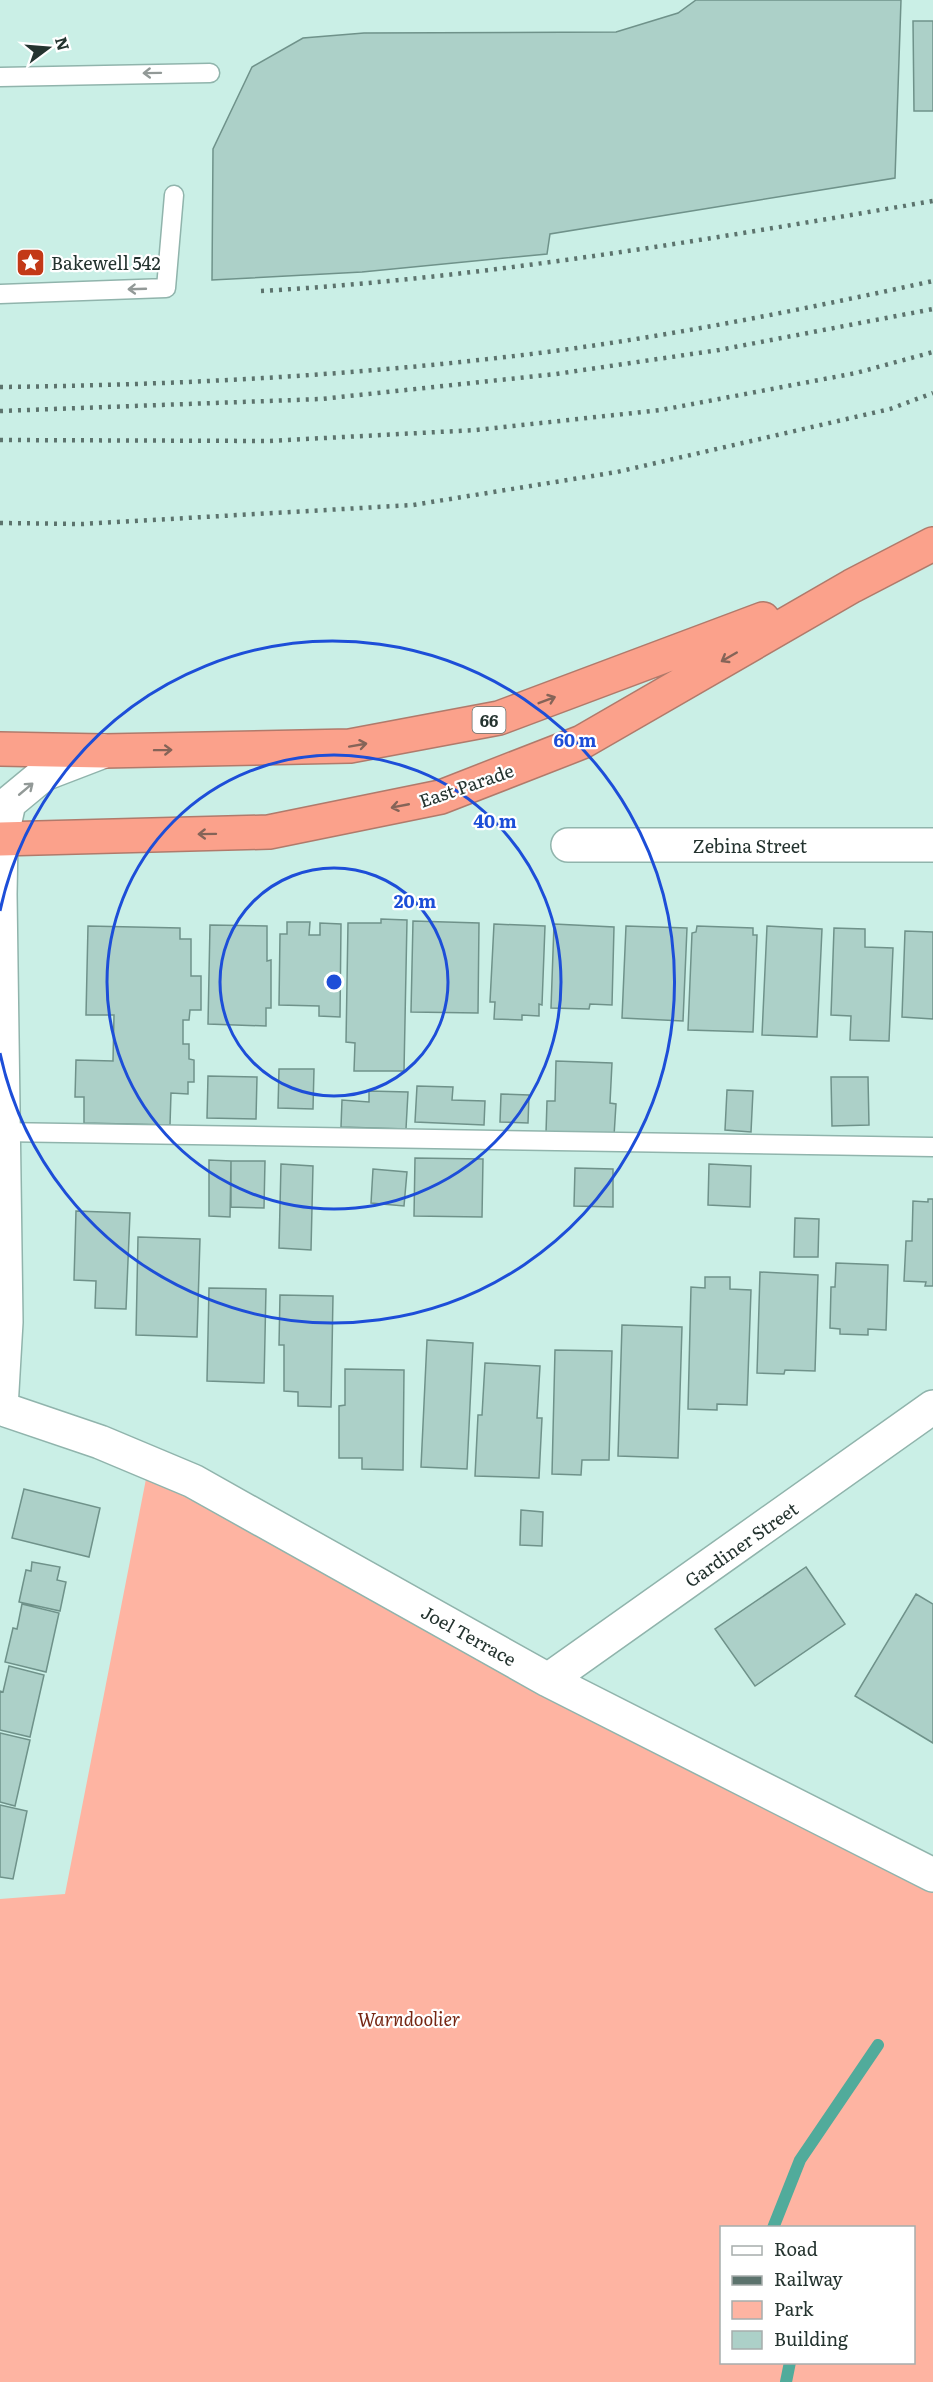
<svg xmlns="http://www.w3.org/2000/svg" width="933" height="2382" font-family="Literata,serif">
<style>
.green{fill:#feb4a2;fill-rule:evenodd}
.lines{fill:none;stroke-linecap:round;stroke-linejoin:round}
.stream{stroke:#51ab9b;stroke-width:12}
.building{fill:#acd0c8;stroke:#6f928a;stroke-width:1.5}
.lane-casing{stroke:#90b4ac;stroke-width:21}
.street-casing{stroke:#90b4ac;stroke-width:36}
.highway-casing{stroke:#b07a6b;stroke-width:36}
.lane{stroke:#fff;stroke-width:18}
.street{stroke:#fff;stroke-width:33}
.highway{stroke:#fba18b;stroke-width:33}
.rail{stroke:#5c736d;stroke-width:4.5;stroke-dasharray:3 6;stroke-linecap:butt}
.oneway{stroke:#929997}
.oneway2{stroke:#856458}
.ring{fill:none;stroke:#1d4ed8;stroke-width:3}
.labels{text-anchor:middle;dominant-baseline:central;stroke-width:4.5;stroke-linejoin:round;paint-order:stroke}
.shield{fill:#fff;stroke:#66706d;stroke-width:1.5}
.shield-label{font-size:16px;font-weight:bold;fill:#24332f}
.poi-label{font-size:18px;fill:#24332f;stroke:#fff;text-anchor:start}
.street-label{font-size:18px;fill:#24332f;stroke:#fff}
.park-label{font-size:18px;font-style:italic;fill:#762613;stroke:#fff}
.centre{fill:#1d4ed8;stroke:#fff;stroke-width:3}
.ring-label{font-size:18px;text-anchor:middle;font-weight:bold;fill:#1d4ed8;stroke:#fff;stroke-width:4.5;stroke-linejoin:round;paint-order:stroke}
</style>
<rect width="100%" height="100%" fill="#caefe6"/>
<path class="green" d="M100,1442l833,433v507h-933v-483l65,-5 81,-415zM722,2228h192v134h-192z"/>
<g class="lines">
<path class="stream" d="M773,2228l27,-68 78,-115
M786,2382l4,-20"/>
</g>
<path class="building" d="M696,0h205l-6,178 -345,56 -3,20 -185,18 -150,8 1,-131 39,-82 51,-29 61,-5 252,-1 62,-19z
M913,21h20v90h-19z
M381,919l26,1 -3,151h-50l1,-28 -9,-1 2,-119h33z
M413,921l66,2 -1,90 -67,-1z
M287,922h23l-1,13h11v-12l21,1 -1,93 -21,-1v-10l-40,-1 1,-71h7z
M494,924l51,2 -3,79 -3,-1v12l-17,-1v5l-28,-1 1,-17h-5z
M554,924l60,3 -2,78 -22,-1 -1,5 -38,-1z
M210,925l57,1v35l4,-1v48h-5v18l-58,-2z
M88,926l92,2v11h11v37h10v34h-11l-1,10h-6v24h6v15l5,1v22h-6v12l-17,-1 -1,32 -86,-2v-26h-9l1,-37 37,1 1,-46h-28z
M626,926l61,2 -4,93 -61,-3z
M697,926l56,2v7h4l-4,97 -65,-2 4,-97 4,-1z
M767,926l55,3 -5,108 -55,-2z
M834,928l31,1v18l28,1 -4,93 -39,-1 1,-24 -20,-1z
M905,931l28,1v87l-31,-2z
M556,1061l56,2 -2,40 6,1 -2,32 -68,-3 1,-32h8z
M279,1069h35l-1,40 -35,-1z
M208,1076l49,1 -1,42 -49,-1z
M831,1077h37l1,48 -37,1z
M417,1086l36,1 -1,13 33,1 -1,24 -69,-3z
M727,1090l26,1 -2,41 -26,-2z
M369,1091l39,1 -2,37 -65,-2 1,-27 27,2z
M501,1094l28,1 -1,28 -28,-1z
M415,1158l68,1 -1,58 -68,-1z
M209,1160l22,1 -1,56 -21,-1z
M231,1161h34l-1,47 -33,-1z
M281,1164l32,2 -2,84 -32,-2z
M709,1164l42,2 -1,41 -42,-2z
M575,1168l38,1v38l-39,-1z
M373,1169l34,3 -3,34 -33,-3z
M928,1199h5v87h-8l1,-4 -22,-1 2,-40h6l1,-40 15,1z
M76,1211l54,2 -4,96 -31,-1 1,-27 -22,-1z
M795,1218l24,1 -1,38h-24z
M138,1237l62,2 -3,98 -61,-2z
M836,1263l52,2 -2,65 -18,-1v6l-28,-1v-5l-10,-1 1,-41h4z
M760,1272l58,3 -3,96 -30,-1 -1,4 -27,-1z
M705,1277h25v12l21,1 -4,115 -30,-1v6l-29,-1 3,-122 14,1z
M209,1288l57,1 -2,94 -57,-2z
M280,1295l53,1 -2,111 -33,-1v-14l-14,-1v-46h-5z
M622,1325l60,2 -4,131 -60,-2z
M427,1340l46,3 -6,126 -46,-2z
M555,1350l57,1 -3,109h-27l-1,15 -29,-1z
M485,1363l55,3 -3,52h5l-3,60 -64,-2 3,-61h4z
M345,1369l59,1 -1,100 -41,-1v-11h-23v-52l6,-1z
M24,1489l76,19 -11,49 -77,-19z
M521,1510l22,2 -1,34 -22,-1z
M32,1562l28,5 -3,13 9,2 -6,29 -41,-9 7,-32 5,1z
M806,1567l39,57 -90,62 -40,-57z
M916,1594l17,10v139l-78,-47z
M22,1604l37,9 -13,59 -41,-10 8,-34 4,1z
M9,1666l35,9 -14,62 -30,-7v-39l3,1z
M0,1733l30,7 -15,66 -15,-4z
M0,1805l27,6 -14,68 -13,-2z"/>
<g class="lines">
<defs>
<path id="lane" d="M0,77l210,-4
M0,294l166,-6 8,-93
M0,1132l933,15"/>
<path id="street" d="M568,845h365
M0,1408l100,34 93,39 355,199 385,195
M1,1408l5,-86 -6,-428 1,-55 8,-36 35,-29 60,-23
M548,1680l385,-273"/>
<path id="highway" d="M0,749l104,2 246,-5 149,-28 264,-99
M0,839l269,-7 172,-35 141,-55 270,-156 81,-42"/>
</defs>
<use href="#lane" class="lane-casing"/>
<use href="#street" class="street-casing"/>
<use href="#highway" class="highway-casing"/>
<use href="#lane" class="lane"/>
<use href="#street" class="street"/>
<use href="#highway" class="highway"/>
<path class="rail" d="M261,291c226,-13 449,-52 672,-90
M0,387c183,-2 366,-12 547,-35 130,-17 258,-43 386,-71
M0,411l321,-12 235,-25 163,-24 214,-41
M0,440l268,1 208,-11 185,-20 195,-37 77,-21
M0,523l82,1 331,-19 204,-33 273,-63 43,-16"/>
</g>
<defs><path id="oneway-shaft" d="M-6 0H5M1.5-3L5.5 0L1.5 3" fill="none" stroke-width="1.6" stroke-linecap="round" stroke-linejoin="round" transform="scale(1.5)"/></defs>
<g class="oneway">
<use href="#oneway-shaft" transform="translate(152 73) rotate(179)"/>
<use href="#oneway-shaft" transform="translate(137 289) rotate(178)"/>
<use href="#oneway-shaft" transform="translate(26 789) rotate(-40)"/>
</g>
<g class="oneway2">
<use href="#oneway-shaft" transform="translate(729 657) rotate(150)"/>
<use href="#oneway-shaft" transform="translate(547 700) rotate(-21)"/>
<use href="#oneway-shaft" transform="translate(358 745) rotate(-10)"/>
<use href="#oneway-shaft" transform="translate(163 750) rotate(-1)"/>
<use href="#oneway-shaft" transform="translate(400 806) rotate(169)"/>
<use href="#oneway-shaft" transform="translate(207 834) rotate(179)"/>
</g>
<g class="ring">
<circle cx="334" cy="982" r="114"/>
<circle cx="334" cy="982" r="227"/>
<path d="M0 911A341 341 0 1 1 0 1053"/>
</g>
<defs>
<symbol id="sight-square" viewBox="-11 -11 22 22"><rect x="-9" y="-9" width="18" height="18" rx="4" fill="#c33917" stroke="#fff"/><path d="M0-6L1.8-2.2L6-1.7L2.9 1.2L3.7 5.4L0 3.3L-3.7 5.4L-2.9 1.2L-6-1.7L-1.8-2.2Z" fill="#fff"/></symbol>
</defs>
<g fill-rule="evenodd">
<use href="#sight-square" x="14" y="246" width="33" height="33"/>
</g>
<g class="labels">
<rect class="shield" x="472.5" y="707" width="33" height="26" rx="4.5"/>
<g class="shield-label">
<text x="489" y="720">66</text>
</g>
<g class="poi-label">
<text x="51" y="262">Bakewell 542</text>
</g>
<g class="street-label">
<text transform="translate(466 785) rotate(-19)">East Parade</text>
<text x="750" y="845">Zebina Street</text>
<text transform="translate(741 1544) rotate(-35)">Gardiner Street</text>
<text transform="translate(469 1635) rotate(29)">Joel Terrace</text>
</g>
<g class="park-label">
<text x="409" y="2018">Warndoolier</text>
</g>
</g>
<circle cx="334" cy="982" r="9" class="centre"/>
<g class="ring-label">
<text x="575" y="747">60 m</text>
<text x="495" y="828">40 m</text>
<text x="415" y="908">20 m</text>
</g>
<rect x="720" y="2226" width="195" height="138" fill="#ffffff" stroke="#a7adac" stroke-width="1.5"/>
<rect x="732" y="2246" width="30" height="9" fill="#ffffff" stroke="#a7adac" stroke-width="1.5"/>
<text x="774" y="2256" font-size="18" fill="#24332f">Road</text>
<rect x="732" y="2276" width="30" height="9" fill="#5c736d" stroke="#a7adac" stroke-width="1.5"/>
<text x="774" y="2286" font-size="18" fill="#24332f">Railway</text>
<rect x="732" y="2301" width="30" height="18" fill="#feb4a2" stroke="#a7adac" stroke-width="1.5"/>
<text x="774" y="2316" font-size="18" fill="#24332f">Park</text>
<rect x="732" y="2331" width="30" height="18" fill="#acd0c8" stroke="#a7adac" stroke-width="1.5"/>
<text x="774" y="2346" font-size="18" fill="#24332f">Building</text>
<g transform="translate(48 48) rotate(74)" stroke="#ffffff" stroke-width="4.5" paint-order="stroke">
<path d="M0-4.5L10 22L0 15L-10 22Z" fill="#24332f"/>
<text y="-9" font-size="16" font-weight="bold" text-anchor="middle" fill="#24332f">N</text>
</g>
</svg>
